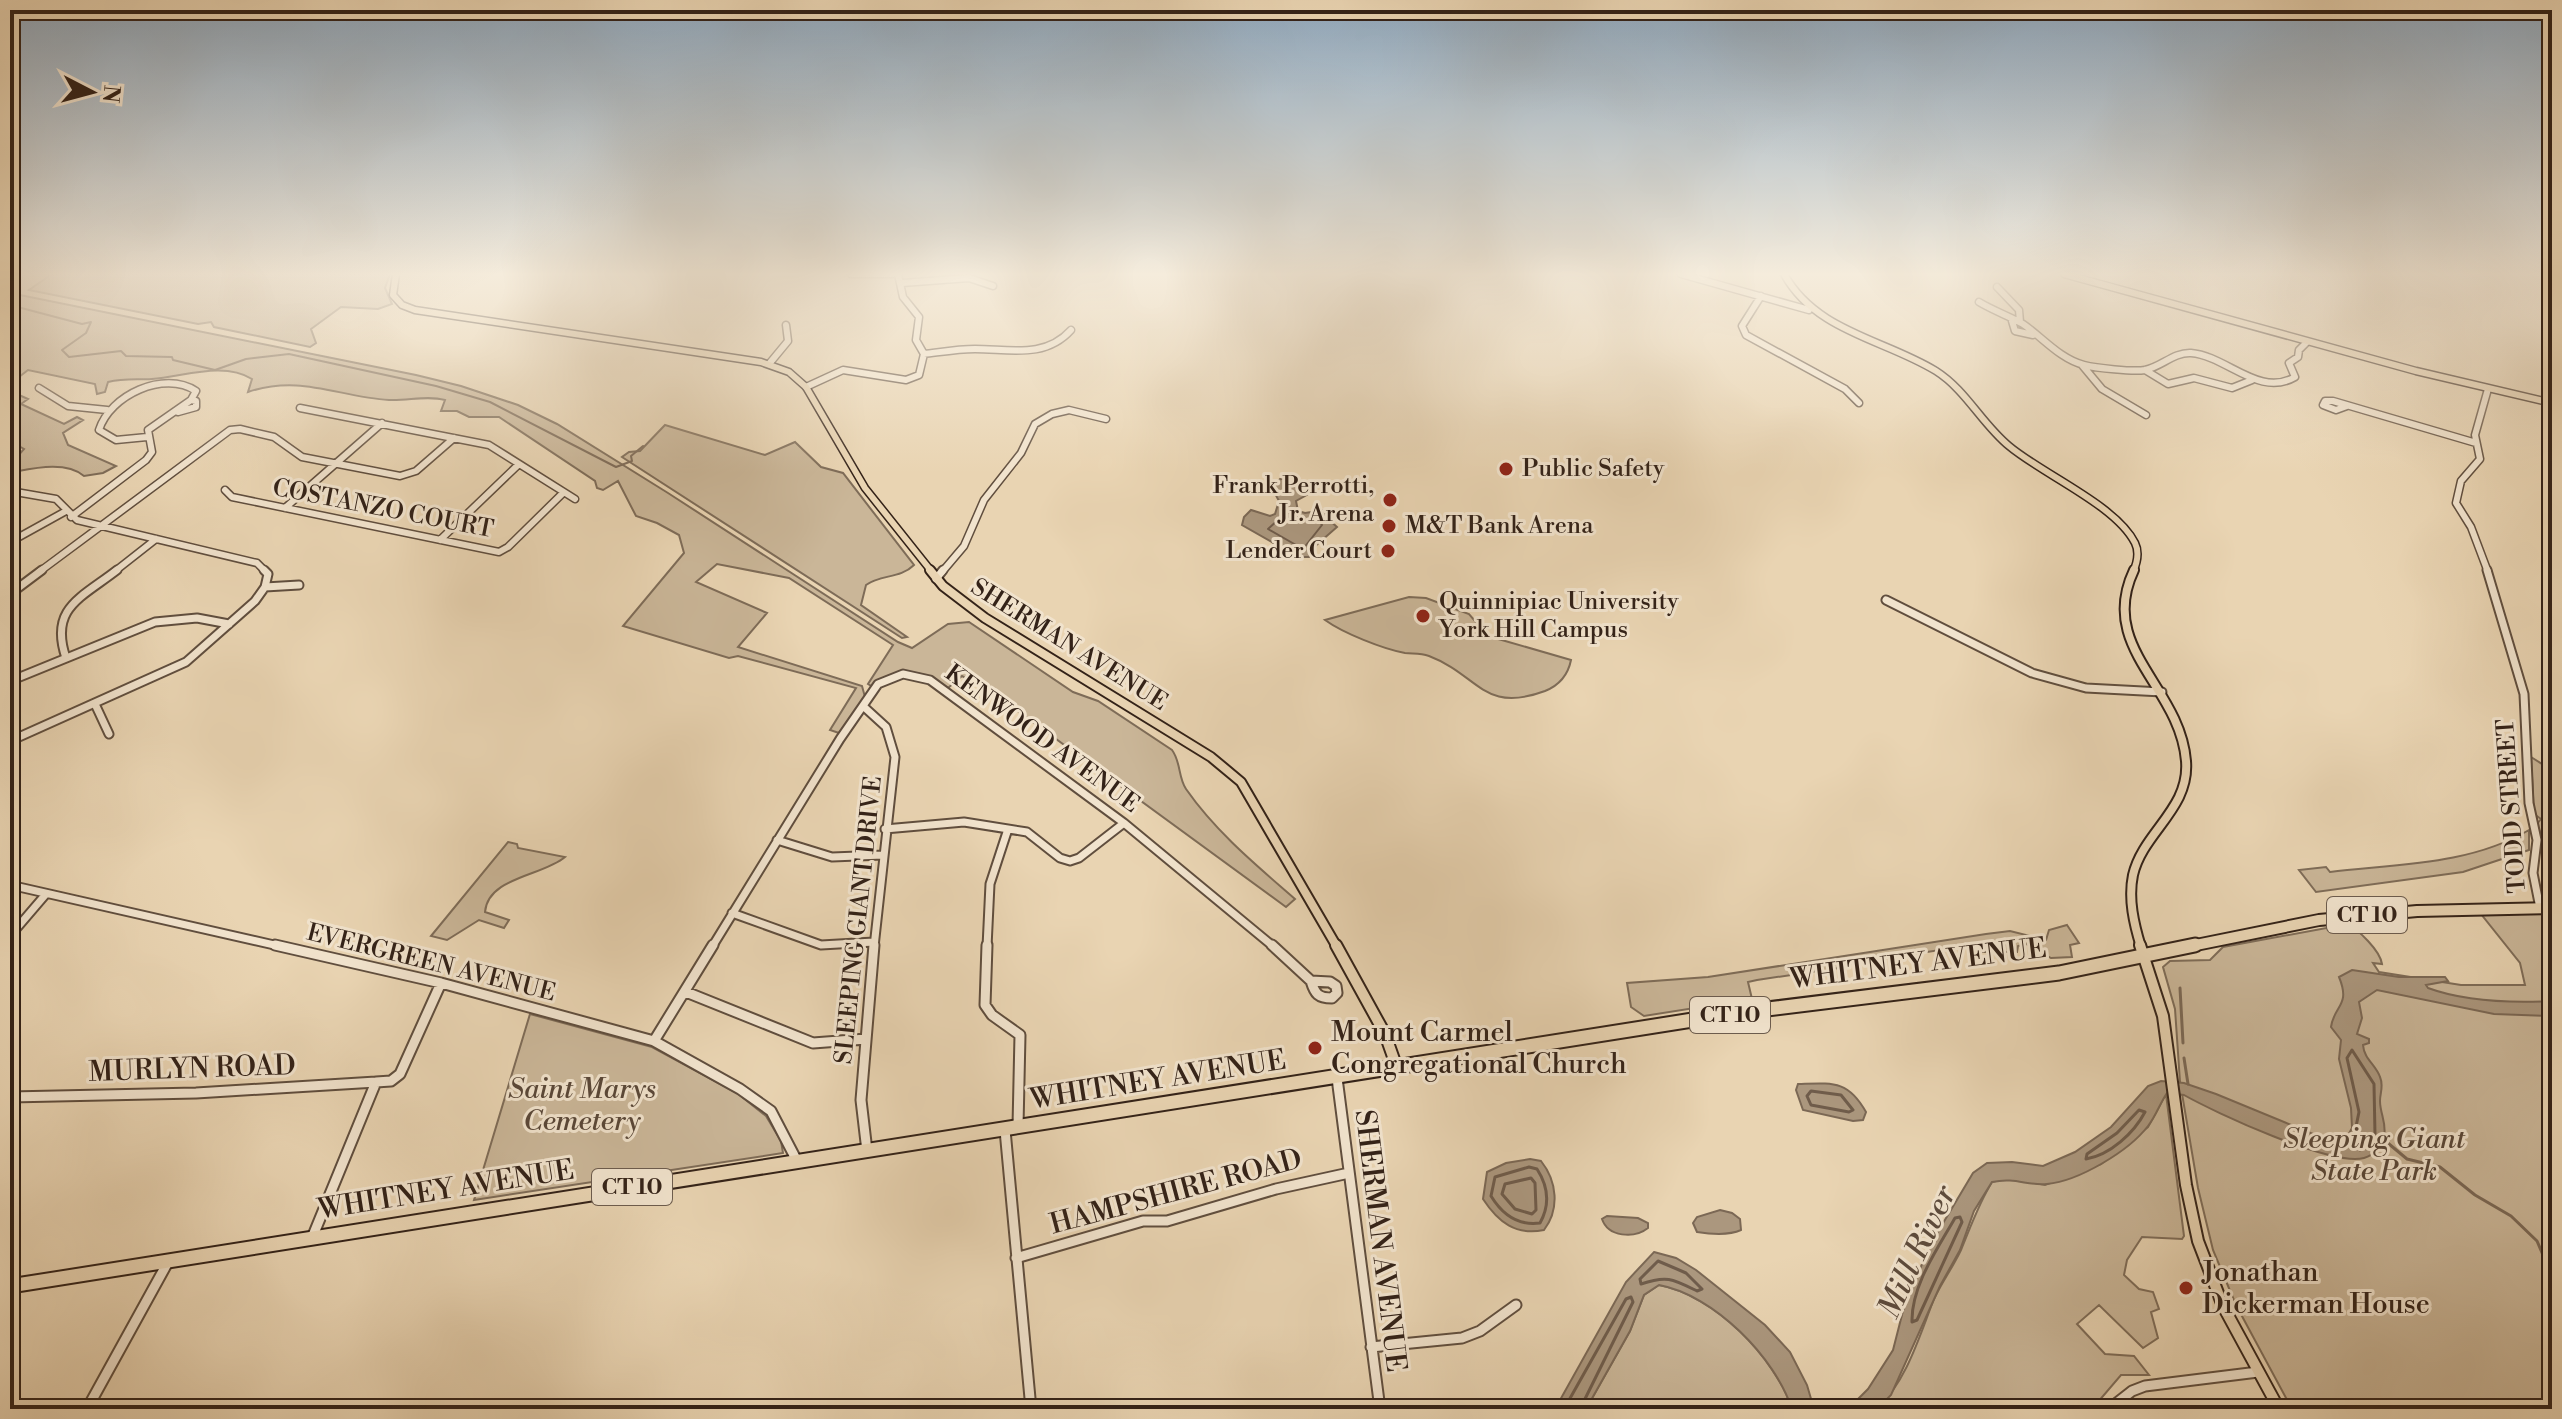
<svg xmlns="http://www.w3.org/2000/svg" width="2562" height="1419" font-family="'Libre Bodoni',serif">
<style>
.green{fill:#cab698;stroke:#7e6c58;stroke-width:2}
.water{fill:#ab977e;stroke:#7b6855;stroke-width:2}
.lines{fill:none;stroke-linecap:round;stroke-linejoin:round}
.shore-far1{stroke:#6f5c4b;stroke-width:2}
.shore{stroke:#6f5c4b;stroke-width:3}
.stream-far1{stroke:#7b6855;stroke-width:2}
.stream{stroke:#7b6855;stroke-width:3}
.minor-far2-casing{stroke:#604e3e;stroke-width:9}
.minor-far1-casing{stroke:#604e3e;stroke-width:11}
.minor-casing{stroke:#604e3e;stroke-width:13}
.major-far2-casing{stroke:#332218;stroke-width:9}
.major-far1-casing{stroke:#332218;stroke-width:12}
.major-casing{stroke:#332218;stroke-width:14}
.highway-far1-casing{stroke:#332218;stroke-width:14}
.highway-casing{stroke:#332218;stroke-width:17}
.minor-far2{stroke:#f1e3cd;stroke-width:6}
.minor-far1{stroke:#f1e3cd;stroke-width:7}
.minor{stroke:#f1e3cd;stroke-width:9}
.major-far2{stroke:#e9d4b2;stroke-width:6}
.major-far1{stroke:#e9d4b2;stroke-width:8}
.major{stroke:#e9d4b2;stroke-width:10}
.highway-far1{stroke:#e9d4b2;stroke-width:10}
.highway{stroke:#e9d4b2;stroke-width:13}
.poi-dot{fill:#8f2418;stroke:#f1e3cd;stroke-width:3}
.labels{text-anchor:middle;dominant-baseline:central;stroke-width:6;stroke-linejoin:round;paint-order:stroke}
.shield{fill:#f1e3cd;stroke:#6c5c4e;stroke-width:2}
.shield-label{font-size:22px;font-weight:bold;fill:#332218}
.poi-label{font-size:24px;fill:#332218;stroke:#f1e3cd;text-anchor:start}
.street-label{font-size:24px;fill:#332218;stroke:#f1e3cd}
.near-street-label{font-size:28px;fill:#332218;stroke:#f1e3cd}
.near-poi-label{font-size:28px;fill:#332218;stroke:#f1e3cd;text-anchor:start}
.near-park-label{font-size:28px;font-style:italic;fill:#594738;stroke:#f1e3cd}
.near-water-label{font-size:32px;font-style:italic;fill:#5d4b3c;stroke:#f1e3cd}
</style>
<rect width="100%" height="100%" fill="#e9d4b2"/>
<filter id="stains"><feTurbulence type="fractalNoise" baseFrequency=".0025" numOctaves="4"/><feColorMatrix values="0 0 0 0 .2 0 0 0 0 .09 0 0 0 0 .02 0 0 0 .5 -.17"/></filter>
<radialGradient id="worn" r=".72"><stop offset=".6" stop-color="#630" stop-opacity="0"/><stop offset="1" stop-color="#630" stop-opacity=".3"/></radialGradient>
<path class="green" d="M52,274h338l-5,14 7,16 -14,5 -37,-2 -30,22 5,14 -6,4 -96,-20 -3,-5 -13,2 -169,-34z
M10,293l406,82 45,11 57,19 39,19 111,69 230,149 14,6 36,-24 21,-2 104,70 25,9 74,49c9,12 6,27 14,39 30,43 70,76 109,110l-9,8 -286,-209 -38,-22 -14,12c-34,-23 -41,-17 -75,-1l-5,-3 25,-39 -104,-67 -72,-14 -21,18 71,31 -29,34 124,39 3,11 -26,36 -9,-3 26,-42 -118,-32 -9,2 -106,-32 61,-73 -5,-18 -22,-12 -21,-7 -18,-35 -15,9 -6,-2 -2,-7 -96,-64h-30l-12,-6h-16l4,-11c-18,-5 -37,1 -56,0 -51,-3 -88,-26 -141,-8l4,-13c-29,-18 -69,-2 -100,0 -16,1 -28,-1 -44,3l-3,10 -8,2 -2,-10 -67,-14 -18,14z
M19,395l9,4 -7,5 43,20 13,-7 6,3 -20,13 5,12 48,21 -13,7 -19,3c-18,-15 -49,-8 -71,-4l-3,-3v-12h7l7,-8 -14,-8v-44z
M665,425l100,30 30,-13 26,25 22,6 71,92c-14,14 -33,9 -48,20l-5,20 46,32 -5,1 -280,-181 7,-5 11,-1z
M1409,597l17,1 43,16 19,22 83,24c-3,15 -11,25 -26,31 -62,23 -66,-16 -116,-35 -9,-3 -16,-2 -24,-3 -22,-4 -62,-20 -80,-33z
M2531,757l19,12v75l-9,-3 1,-4 -5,-13 4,-5 -7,-5z
M2529,830v20l-66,22 -147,20 -17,-22 27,-3 4,5c67,-8 140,-7 199,-42z
M508,842l9,2 1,4 47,9c-22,19 -77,20 -80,55l24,8 -5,8 -25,-8 -32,20 -16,-4z
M2481,914h71v495h-260l-56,-104 -23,-55 -15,-62 -18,-106 -5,-73 -12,-42 7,-6 40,-1 13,-13 125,-23c10,6 32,26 34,40l-9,-1 6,9 82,13h64l-5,-22z
M2067,925l12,18 -9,2 2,12 -21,1 -25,-14 -8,2 -1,6h-36l-9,-7 -129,20 -18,9 -7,-3 -61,9 -9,2 4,17 -108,17 -13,-9 -4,-24 81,-6 278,-43 24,-3 36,9 3,-10z
M530,1014l122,33 85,46 29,23 15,25 2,12 -309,47z
M2166,1094l18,142 -2,3 -40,-2 -15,23 -3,15 15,14 14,3 6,17 -8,3 7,26 -15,10 -44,-43 -22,19 28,30 29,2 15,19h-28l-29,34h-125l-3,-3 -1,3h-86c30,-29 42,-72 57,-110 8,-17 19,-32 27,-49 10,-24 17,-45 31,-68l17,-4 36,7 56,-21 47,-37z
M1659,1285c55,10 116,72 133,124h-206l44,-78 14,-36z"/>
<path class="water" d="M1293,478l21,13 -18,10 2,10 7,2 26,-4 -5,8 11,10 -24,21 -4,9h-11l-56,-32 2,-8 7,-7 19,6 5,-2 4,-13 -7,-13 8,-9z
M2352,970l47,7h46l3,4 -22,4 2,3c38,14 83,15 124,13v15l-58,-2 -117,-24 -18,12 3,16 -5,16 12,5v4l-6,2c1,14 13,20 17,32 4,9 0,15 0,24 0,13 7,22 4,36 -2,10 -10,18 -20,21 -32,9 -150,-46 -180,-63l-17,-2c-7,10 -11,23 -19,33 -19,25 -69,55 -101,58 -20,2 -31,-7 -55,-2l-18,29 -14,39 -20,36 -49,109 -14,14h-29l20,-20 25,-39 11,-43 26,-62 43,-72 14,-10 25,-1 31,4 32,-14 36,-25 37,-41 13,-5 23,2 32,11 114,47 16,-2 6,-11 -1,-20 -12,-49 2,-19 -10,-13c3,-22 20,-21 8,-50z
M1798,1084c35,-1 50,-4 68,28l-3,8 -10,1 -50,-11 -7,-20z
M1530,1159l11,2c16,20 19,48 3,69 -28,6 -46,-8 -61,-31l4,-27 19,-9z
M1720,1210l12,3 8,6 1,11c-13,6 -31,4 -44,2l-4,-9 4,-6z
M1607,1216l31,2 10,5v5c-14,11 -40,9 -46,-9z
M1654,1252l22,6 20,12 69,55 25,27 17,33 7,24h-22c-17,-52 -78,-114 -133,-124l-15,10 -14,36 -44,78h-31l71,-127z"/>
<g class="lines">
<path class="shore-far1" d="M1287,512l15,8 15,-2 5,7 -19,24 -35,-20z"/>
<path class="shore" d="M2352,1050l22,34 1,51 -15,15 -8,-4 7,-34 -12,-54z
M1811,1091l30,4 12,15 -4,2 -38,-7 -4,-9z
M2139,1110l6,2c-11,21 -35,43 -59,47l1,-5 30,-21z
M1529,1167l8,2c11,17 13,36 3,54 -22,3 -38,-9 -49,-27l4,-19z
M1531,1178l4,5 1,27 -4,4 -17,-5 -13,-15 3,-10z
M1960,1217l2,5 -45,98 -5,2c-1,-36 26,-74 43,-104z
M1658,1261l28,12 16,16 -5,2c-24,-12 -30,-16 -56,-7l-1,-5z
M1564,1409l62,-110 5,-2 2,5 -53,107"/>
<path class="stream-far1" d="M10,305l72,19 9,-2 -5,11 -24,17 7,7 52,-6 5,5 46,1 1,3 42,10 31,-11 43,-5 147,32 54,16 126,65 16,-6 -1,-5 12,-10"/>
<path class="stream" d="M2180,988l3,55
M2184,1058l4,26
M2383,1139l24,20 33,8 35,28 36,21 26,25 15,35"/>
<defs>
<path id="minor-far2" d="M851,274h41
M1681,274l128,36
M902,283l67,-5 24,8
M1997,287l22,23 1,12
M1761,296l-19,30 4,9 99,54 14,14
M1979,302c13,8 32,15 44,22 19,13 37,35 61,41 12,3 49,7 61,5 16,-3 29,-18 46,-17 36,3 68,45 104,24l-6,-14 9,-6 1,-7 8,-8
M2012,321l3,10 18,4
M924,354c17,-2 34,-5 51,-5 34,0 70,10 96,-19
M769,364l19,-23 -2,-16
M2082,365l20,24 44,26
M2145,370l23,14 26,-6 38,10 20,-8
M806,387l37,-17 63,10 13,-5 5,-21 -8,-14 3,-23 -16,-20 -5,-23
M39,388l29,18 39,4
M2347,406l-11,4 -13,-5 2,-4h8l143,42
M300,408l189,37 86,54
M178,412l18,-5v-6l-5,-1
M225,490l7,7 267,55 9,-5 55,-54
M10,491l46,8 21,21 180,43 9,9
M285,508l97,-85
M71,517l75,-57 6,-8 -4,-22 43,-30 5,-9c-32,-21 -86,4 -97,39l17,10 31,-3
M440,540l78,-75
M10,542l56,-31
M39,572l191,-142 10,-1 34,8 28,20 98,19 16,-5 38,-33
M114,572l42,-33
M942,572l22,-26 20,-46 37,-47 14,-29 17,-10 17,-4 37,9
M2488,572l-17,-45 -15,-24 5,-22 19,-22 -5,-24 13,-46"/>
<path id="minor-far1" d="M2487,570l37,124 5,109 8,37 -4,33 7,35
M936,579l7,-9
M265,587l34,-2
M10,594l32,-24
M1886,600l146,73 54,15 76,4
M66,658c-17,-50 15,-60 51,-88
M10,681l145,-59 42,-4 32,6
M95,704l14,30
M863,706l23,21 9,30 -21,190
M10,741l176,-79 69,-61 10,-14 3,-13 -4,-4
M885,829l79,-7 63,10 33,26 10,3 9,-3 45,-35
M777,840l55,17 51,-2
M10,885l273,62
M732,913l89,32 53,-3
M10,936l36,-42
M712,947l128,-208 38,-55 25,-10 27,6 194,143 150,124
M987,947l3,-63 18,-55"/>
<path id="minor" d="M275,945l166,38 213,58 86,48 31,22 26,50
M987,945l-2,60 7,10 28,20 -2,91
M1272,945l39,36
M1311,981l19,1 6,4 1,7 -5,5c-14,0 -17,-4 -21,-17z
M686,992l127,51 53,-4
M654,1041l59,-96
M1337,1078l43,331
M10,1097l186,-4 180,-11
M1005,1130l26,279
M867,1151l-6,-51 13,-155
M312,1238l64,-156 15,-1 9,-7 41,-91
M1016,1258l127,-37h24l109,-32 73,-16
M1371,1347l91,-9 18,-7 36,-26
M87,1409l81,-147
M2109,1409l23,-18 13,-5 113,-14"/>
<path id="major-far2" d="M396,274l-3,21 9,10 13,5 346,52 28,10 17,15 59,101 67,84
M1784,274c32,58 100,65 152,97 30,19 46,53 73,75 33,28 107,59 126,97 5,10 2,20 -2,29
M2064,274l352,97 136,32"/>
<path id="major-far1" d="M930,570l13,16 42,32 226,139 30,25 96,165
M2134,570c-37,78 46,116 52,191 4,48 -43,71 -53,114 -5,24 1,49 8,72"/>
<path id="major" d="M1336,945l49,89 12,34
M2140,945l23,71 23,169 12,56 25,65 56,103"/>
<path id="highway-far1" d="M2186,947l133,-27 98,-9 135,-3"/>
<path id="highway" d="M10,1286l1733,-274 316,-39 136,-28"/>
</defs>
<use href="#minor-far2" class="minor-far2-casing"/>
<use href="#minor-far1" class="minor-far1-casing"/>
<use href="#minor" class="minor-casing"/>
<use href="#major-far2" class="major-far2-casing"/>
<use href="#major-far1" class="major-far1-casing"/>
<use href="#major" class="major-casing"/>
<use href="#highway-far1" class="highway-far1-casing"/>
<use href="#highway" class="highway-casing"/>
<use href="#minor-far2" class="minor-far2"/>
<use href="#minor-far1" class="minor-far1"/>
<use href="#minor" class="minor"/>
<use href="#major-far2" class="major-far2"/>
<use href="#major-far1" class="major-far1"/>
<use href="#major" class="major"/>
<use href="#highway-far1" class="highway-far1"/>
<use href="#highway" class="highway"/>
</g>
<linearGradient id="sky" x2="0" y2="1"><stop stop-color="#8fa8be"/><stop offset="0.58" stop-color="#f5ecdc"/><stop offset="1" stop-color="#f5ecdc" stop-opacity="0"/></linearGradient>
<rect width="2562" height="473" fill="url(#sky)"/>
<g class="poi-dot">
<circle cx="1506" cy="469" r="8"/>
<circle cx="1390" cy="500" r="8"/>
<circle cx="1389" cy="526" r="8"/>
<circle cx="1388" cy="551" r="8"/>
<circle cx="1423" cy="616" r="8"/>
<circle cx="1315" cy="1048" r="8"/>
<circle cx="2186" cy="1288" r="8"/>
</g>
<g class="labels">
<g class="shield">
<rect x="2327" y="897" width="80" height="36" rx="6"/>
<rect x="1690" y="997" width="80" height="36" rx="6"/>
<rect x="592" y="1169" width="80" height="36" rx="6"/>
</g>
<g class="shield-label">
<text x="2367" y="915">CT 10</text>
<text x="1730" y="1015">CT 10</text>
<text x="632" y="1187">CT 10</text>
</g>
<g class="poi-label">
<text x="1522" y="469">Public Safety</text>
<text x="1374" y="486" text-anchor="end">Frank Perrotti,<tspan x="1374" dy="28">Jr. Arena</tspan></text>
<text x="1405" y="526">M&amp;T Bank Arena</text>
<text x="1372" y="551" text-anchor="end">Lender Court</text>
<text x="1439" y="602">Quinnipiac University<tspan x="1439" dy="28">York Hill Campus</tspan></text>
</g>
<g class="street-label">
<text transform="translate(383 509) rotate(11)">COSTANZO COURT</text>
<text transform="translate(1069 645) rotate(32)">SHERMAN AVENUE</text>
<text transform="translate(1042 739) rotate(36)">KENWOOD AVENUE</text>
<text transform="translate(2512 806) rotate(-94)">TODD STREET</text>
<text transform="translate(859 920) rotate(-84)">SLEEPING GIANT DRIVE</text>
<text transform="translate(431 963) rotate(14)">EVERGREEN AVENUE</text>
</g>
<g class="near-street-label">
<text transform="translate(1918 964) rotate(-7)">WHITNEY AVENUE</text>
<text transform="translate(192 1069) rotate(-2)">MURLYN ROAD</text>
<text transform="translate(1158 1080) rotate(-9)">WHITNEY AVENUE</text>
<text transform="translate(446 1190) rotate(-9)">WHITNEY AVENUE</text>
<text transform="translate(1176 1192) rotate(-15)">HAMPSHIRE ROAD</text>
<text transform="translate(1380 1241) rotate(83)">SHERMAN AVENUE</text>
</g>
<g class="near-poi-label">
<text x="1331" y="1032">Mount Carmel<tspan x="1331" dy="32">Congregational Church</tspan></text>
<text x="2202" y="1272">Jonathan<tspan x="2202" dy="32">Dickerman House</tspan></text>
</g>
<g class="near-park-label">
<text x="582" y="1089">Saint Marys<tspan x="582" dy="32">Cemetery</tspan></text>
<text x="2374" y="1139">Sleeping Giant<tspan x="2374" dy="32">State Park</tspan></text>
</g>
<g class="near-water-label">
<text transform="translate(1917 1252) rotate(-65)">Mill River</text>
</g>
</g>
<rect width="2562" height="1419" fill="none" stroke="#e9d4b2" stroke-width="40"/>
<rect x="12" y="12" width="2538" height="1395" fill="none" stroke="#332218" stroke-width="4"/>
<rect x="20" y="20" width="2522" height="1379" fill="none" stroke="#332218" stroke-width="2"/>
<g transform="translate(92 92) rotate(96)" stroke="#f1e3cd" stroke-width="6" paint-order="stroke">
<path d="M0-6L14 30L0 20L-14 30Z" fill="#332218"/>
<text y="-12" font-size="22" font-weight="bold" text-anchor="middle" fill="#332218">N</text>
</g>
<rect width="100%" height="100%" filter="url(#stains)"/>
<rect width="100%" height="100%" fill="url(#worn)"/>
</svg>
